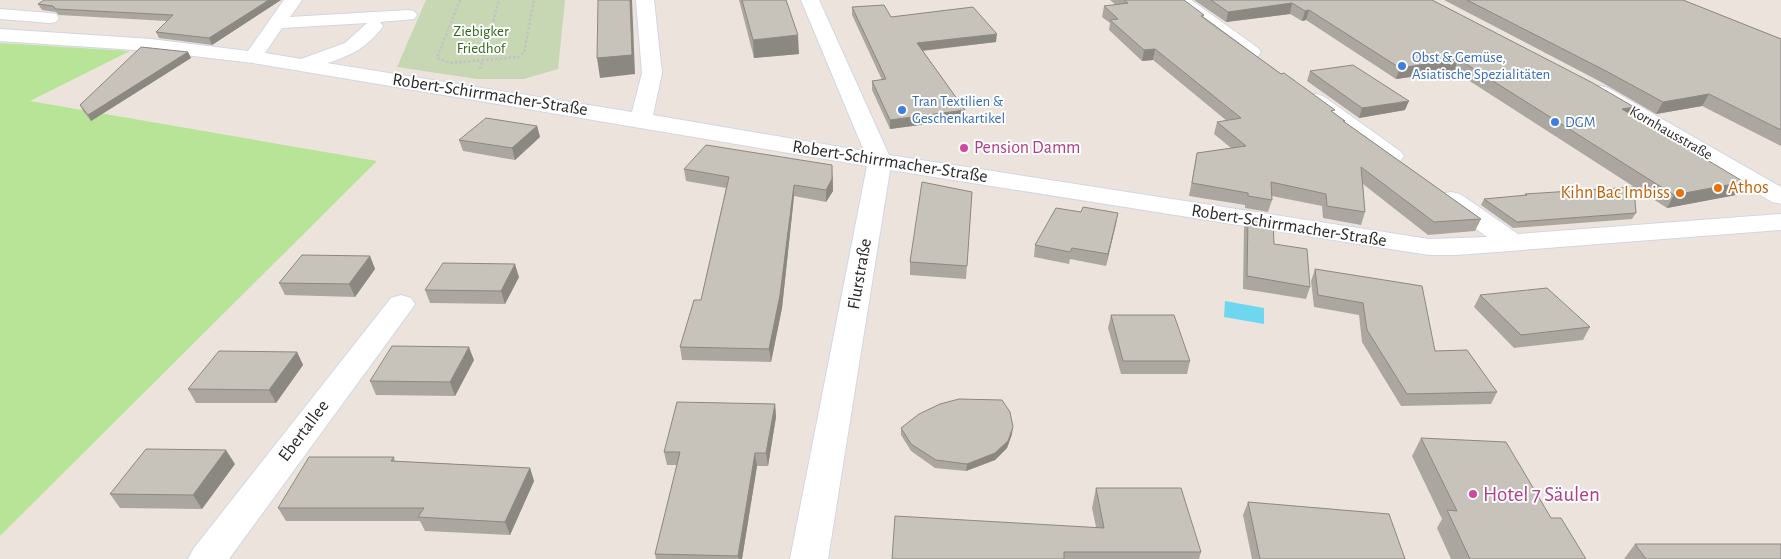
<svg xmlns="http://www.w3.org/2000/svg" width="1781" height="559" font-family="'Alegreya Sans',sans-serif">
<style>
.green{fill:#b7e497}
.cemetery{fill:#c7d6b3}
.water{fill:#6dd7f0}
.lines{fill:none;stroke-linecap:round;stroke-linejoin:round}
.minor-casing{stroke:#d1d6e3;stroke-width:2}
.path{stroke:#c3c3c3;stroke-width:2.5;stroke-dasharray:2.5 2;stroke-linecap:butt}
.minor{fill:#fff;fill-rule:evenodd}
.wall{fill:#aba7a0}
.shaded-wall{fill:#8b8882}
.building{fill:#c7c2ba;stroke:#8b8882}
.shop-dot{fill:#3f7fe0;stroke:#fff;stroke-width:2}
.hotel-dot{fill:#d1479c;stroke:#fff;stroke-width:2}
.food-dot{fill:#e8710a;stroke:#fff;stroke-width:2}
.labels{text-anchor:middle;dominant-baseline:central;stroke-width:4;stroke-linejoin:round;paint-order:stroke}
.far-park-label{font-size:15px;fill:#2f6819;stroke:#fff}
.far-shop-label{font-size:15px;fill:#366cbe;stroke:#fff;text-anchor:start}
.far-street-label{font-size:15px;fill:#2a2a2a;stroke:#fff}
.street-label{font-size:18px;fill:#2a2a2a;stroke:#fff}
.hotel-label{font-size:18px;fill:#b23c85;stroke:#fff;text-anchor:start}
.food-label{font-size:18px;fill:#c56008;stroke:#fff;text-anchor:start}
.near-hotel-label{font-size:21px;fill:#b23c85;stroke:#fff;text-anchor:start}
</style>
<rect width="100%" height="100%" fill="#ece4dc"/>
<path class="green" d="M0,43l130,8 -100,50 347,60 -377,375z"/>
<path class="cemetery" d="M426,0h139l-7,69 -34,10h-47l-80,-12z"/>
<path class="water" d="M1225,301l39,7v16l-40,-7z"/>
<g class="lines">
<defs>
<path id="minor" d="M284,0h18l-12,17 118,-7 6,1 3,4 -3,4 -34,3 3,4c-14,20 -32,30 -56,37l305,49 10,-39 -6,-73h18l8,73 -9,42 211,36 -63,-151h18l70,155 540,84 58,-2 -45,-33 -3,-5 3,-5 9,-2 9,2 58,40 263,-20v16l-324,25h-28l-539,-85 -62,389h-38l77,-393 -614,-103 -102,-12 -151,-10v-12l151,10 97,12zM367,23l-22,20 -44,16 -36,-6 17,-25z
M1171,0h20l67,48 3,4 -3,4 -7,2 -7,-2z
M0,9l50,4 6,1 3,4 -3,4 -6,1 -50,-4z
M1601,86l7,2 173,99v17l-9,-2 -178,-106 -3,-4 3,-4z
M1316,94l7,2 77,55 4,5 -4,5 -8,2 -8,-2 -75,-57 -4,-4 4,-4z
M401,295l10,3 4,6 -4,6 -182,249h-41l6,-11 197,-250z"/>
</defs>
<use href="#minor" class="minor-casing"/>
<path class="path" d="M460,0l-23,58 13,5 68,-6 6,-4 10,-53
M480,69l19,-69"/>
<use href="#minor" class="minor"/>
</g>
<path class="wall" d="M281,0l-69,45 -53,-7 -3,-6 11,-11 -108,-6 -3,-3 -14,-2 -4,-6z
M739,0h47l13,54 -45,4z
M1110,0h74l20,17 141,104v1l136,97 -6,12 -47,4 -65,-51 2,28 -4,13 -38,-7 -1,-12 -50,-10v4l-4,12 -23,-4v-3l-56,-9 8,-43 34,-5 -17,-14 3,-12 10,-1 -74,-61 -11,1 -33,-31 1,-7 -8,-6 2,-11 12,-1z
M1194,0h238l202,107 -4,7 106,81 -69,13 -213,-137 -58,8 -90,-59 -4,1 -12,-7 -64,8z
M1444,0h239l98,39v107l-79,-40 -46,8 -55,-32z
M852,7l144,35 -73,9 42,59 -1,9 -74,10 -18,-39v-9l10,-1 -30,-65z
M188,52l3,6 -100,63 -8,-10 -3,-6z
M1310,71l95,39 -46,8 -52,-37z
M537,126l3,11 -25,23 -52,-9 -4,-11z
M684,169l149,8v14l-7,11 -32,-6 -12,112 -11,54 -89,-2 -2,-13 21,-47 25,-112 -40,-7z
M972,192l-6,87 -56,-4v-13z
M1525,194l111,19 -4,6 -119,9 -32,-23 3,-6 41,-3z
M1081,212l37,1 -12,53 -36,-7 -1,5 -35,-7 1,-12z
M1248,216l26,28 36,43 -4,12 -63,-10 1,-61z
M370,256l5,13 -20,28 -70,-2 -6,-12z
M1315,269l182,123 -6,12 -90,2 -39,-64 -3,-27 -45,-8 -3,-26z
M519,277l-14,27 -75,-1 -5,-13z
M1480,295l110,32 -7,13 -69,8 -40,-41z
M1111,315l79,46 -3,13h-66l-13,-46z
M297,352l6,13 -27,38h-80l-8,-14z
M474,360l-19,36 -79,-1 -6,-14z
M775,404l1,13 -8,49h-11l-15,93h-86l-1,-5 22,-89h-10l-3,-13z
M901,428l111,6 -5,14 -12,12 -29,11 -31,-3 -24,-17 -10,-16z
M1421,438l130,80 35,41h-135l-14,-31 5,-9 -30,-63z
M394,457l1,4 135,7 4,13 -24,54 -85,-4 -5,-10h-134l-8,-13z
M235,464l-33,45 -82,-1 -10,-14z
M1096,488l105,64 -2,7h-307l204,-32 -4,-19z
M1248,502l157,57h-153l-9,-44z
M1635,544l146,15h-157z"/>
<path class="shaded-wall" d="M269,0h12l-69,45 -3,-7z
M630,0h2l3,74 -35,4 -3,-20z
M1292,3l-2,11 -64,8 2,-10z
M1309,10l-3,10 -4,1 3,-10z
M997,34l-1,8 -79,9v-8z
M798,35l1,19 -45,4 -1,-18z
M1155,49l-2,11 -11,1 2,-11z
M188,52l3,6 -100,63 -3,-6z
M1458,59l-4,12 -58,8 4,-11z
M1709,94l-7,12 -46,8 7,-12z
M1409,101l-4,9 -46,8 3,-10z
M1634,107l-6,12 -6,-10z
M965,110l-1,9 -74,10v-9z
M537,126l3,11 -25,23 -3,-12z
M832,165l1,26 -7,11v-12z
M1744,182l-8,13 -69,13 7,-13z
M794,185v11l-12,112 -11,54 -2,-13z
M1118,213l-2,11 -10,42 2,-12z
M370,256l5,13 -20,28 -6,-13z
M515,264l4,13 -14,27 -4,-13z
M469,347l5,13 -19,36 -5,-14z
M297,352l6,13 -27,38 -7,-13z
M775,404l1,13 -8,49 -2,-13z
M1013,427l-1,7 -5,14 -12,12 -29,11 1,-7z
M226,450l9,14 -33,45 -9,-14z
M755,453l2,13 -15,93h-3l-1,-3z
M530,468l4,13 -24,54 -5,-13z"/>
<path class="building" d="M44,0h225l-60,38 -53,-6 17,-17 -117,-6 -3,-3 -15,-2z
M598,0h32l2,55 -35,3z
M742,0h44l12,35 -45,5z
M1124,0h60l20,15 -3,1 80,58 3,-1 51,37 -4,1 14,10h-2l138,98 -47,3 -73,-55 4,45 -38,-6 -1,-12 -55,-12 1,18 -24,-4v-3l-56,-10 5,-30 49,-7 -29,-24 24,-4 -86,-69 -11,1 -34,-30 8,-1 -14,-13 24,-3z
M1211,0h221l159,82 43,25 -12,2 122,73 -70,13 -216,-136 -58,9 -91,-58 -4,1 -13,-8 -64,9z
M1467,0h216l98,39v91l-72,-36 -46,8 -57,-31z
M884,5l7,12 82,-10 24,27 -80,9 48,67 -75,10 -18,-39 14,-2 -34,-72z
M141,47l47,5 -100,63 -8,-10z
M1353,65l56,36 -47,7 -52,-37z
M486,118l51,8 -25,22 -53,-8z
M706,145l126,20v14l-6,11 -32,-5 -14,110 -11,54 -89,-2 14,-47h7l28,-123 -45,-8z
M922,182l50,10 -5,74 -57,-4z
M1634,187l2,26 -119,9 -33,-23 43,-4 -2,-1z
M1083,207l35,6 -10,41 -36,-6 -2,4 -35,-7 21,-37 25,4z
M1248,216l25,4 1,24 33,5 3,38 -63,-11z
M302,255l68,1 -21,28 -70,-1z
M443,263l72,1 -14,27 -76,-1z
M1315,269l107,17 13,65 32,-1 30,42 -90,2 -40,-64 -4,-27 -45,-8z
M1547,288l43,39 -69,8 -41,-40z
M1111,315h63l16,46h-67z
M392,346l77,1 -19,35 -80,-1z
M219,351l78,1 -28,38 -81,-1z
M959,399l43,1 8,12 3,15 -5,14 -13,12 -28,11 -31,-4 -25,-16 -10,-16 18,-14 21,-10z
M677,402l98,2 -9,49h-11l-17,103 -83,-2 25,-102h-16z
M1421,438l85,4 45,76h10l25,41h-116l-23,-49 10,1z
M146,449l80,1 -33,45 -83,-1z
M309,457h85l-3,4 139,7 -25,54 -87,-5 6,-9h-146z
M1096,488h85l20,64h-137v7h-172l3,-43 209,12z
M1248,502l141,12 16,45h-145z
M1635,544h146v15h-135z"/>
<g class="shop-dot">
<circle cx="1402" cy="66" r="5"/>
<circle cx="902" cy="110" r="5"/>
<circle cx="1555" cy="122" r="5"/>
</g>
<g class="hotel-dot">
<circle cx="964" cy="148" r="5"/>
<circle cx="1473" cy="494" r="5"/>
</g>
<g class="food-dot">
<circle cx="1718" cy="188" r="5"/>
<circle cx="1680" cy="193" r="5"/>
</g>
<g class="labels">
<g class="far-park-label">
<text x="481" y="31">Ziebigker<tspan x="481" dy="17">Friedhof</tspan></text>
</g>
<g class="far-shop-label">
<text x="1412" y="57">Obst &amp; Gemüse,<tspan x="1412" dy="17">Asiatische Spezialitäten</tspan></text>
<text x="912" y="101">Tran Textilien &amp;<tspan x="912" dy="17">Geschenkartikel</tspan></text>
<text x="1565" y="122">DGM</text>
</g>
<g class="far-street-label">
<text transform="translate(1671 133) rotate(30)">Kornhausstraße</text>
</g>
<g class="street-label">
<text transform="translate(490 95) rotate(9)">Robert-Schirrmacher-Straße</text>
<text transform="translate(890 162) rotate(9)">Robert-Schirrmacher-Straße</text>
<text transform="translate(1289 226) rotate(9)">Robert-Schirrmacher-Straße</text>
<text transform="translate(860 274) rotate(-80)">Flurstraße</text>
<text transform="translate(304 431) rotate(-53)">Ebertallee</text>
</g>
<g class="hotel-label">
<text x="974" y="148">Pension Damm</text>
</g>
<g class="food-label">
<text x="1728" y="188">Athos</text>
<text x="1670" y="193" text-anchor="end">Kihn Bac Imbiss</text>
</g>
<g class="near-hotel-label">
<text x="1483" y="494">Hotel 7 Säulen</text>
</g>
</g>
</svg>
